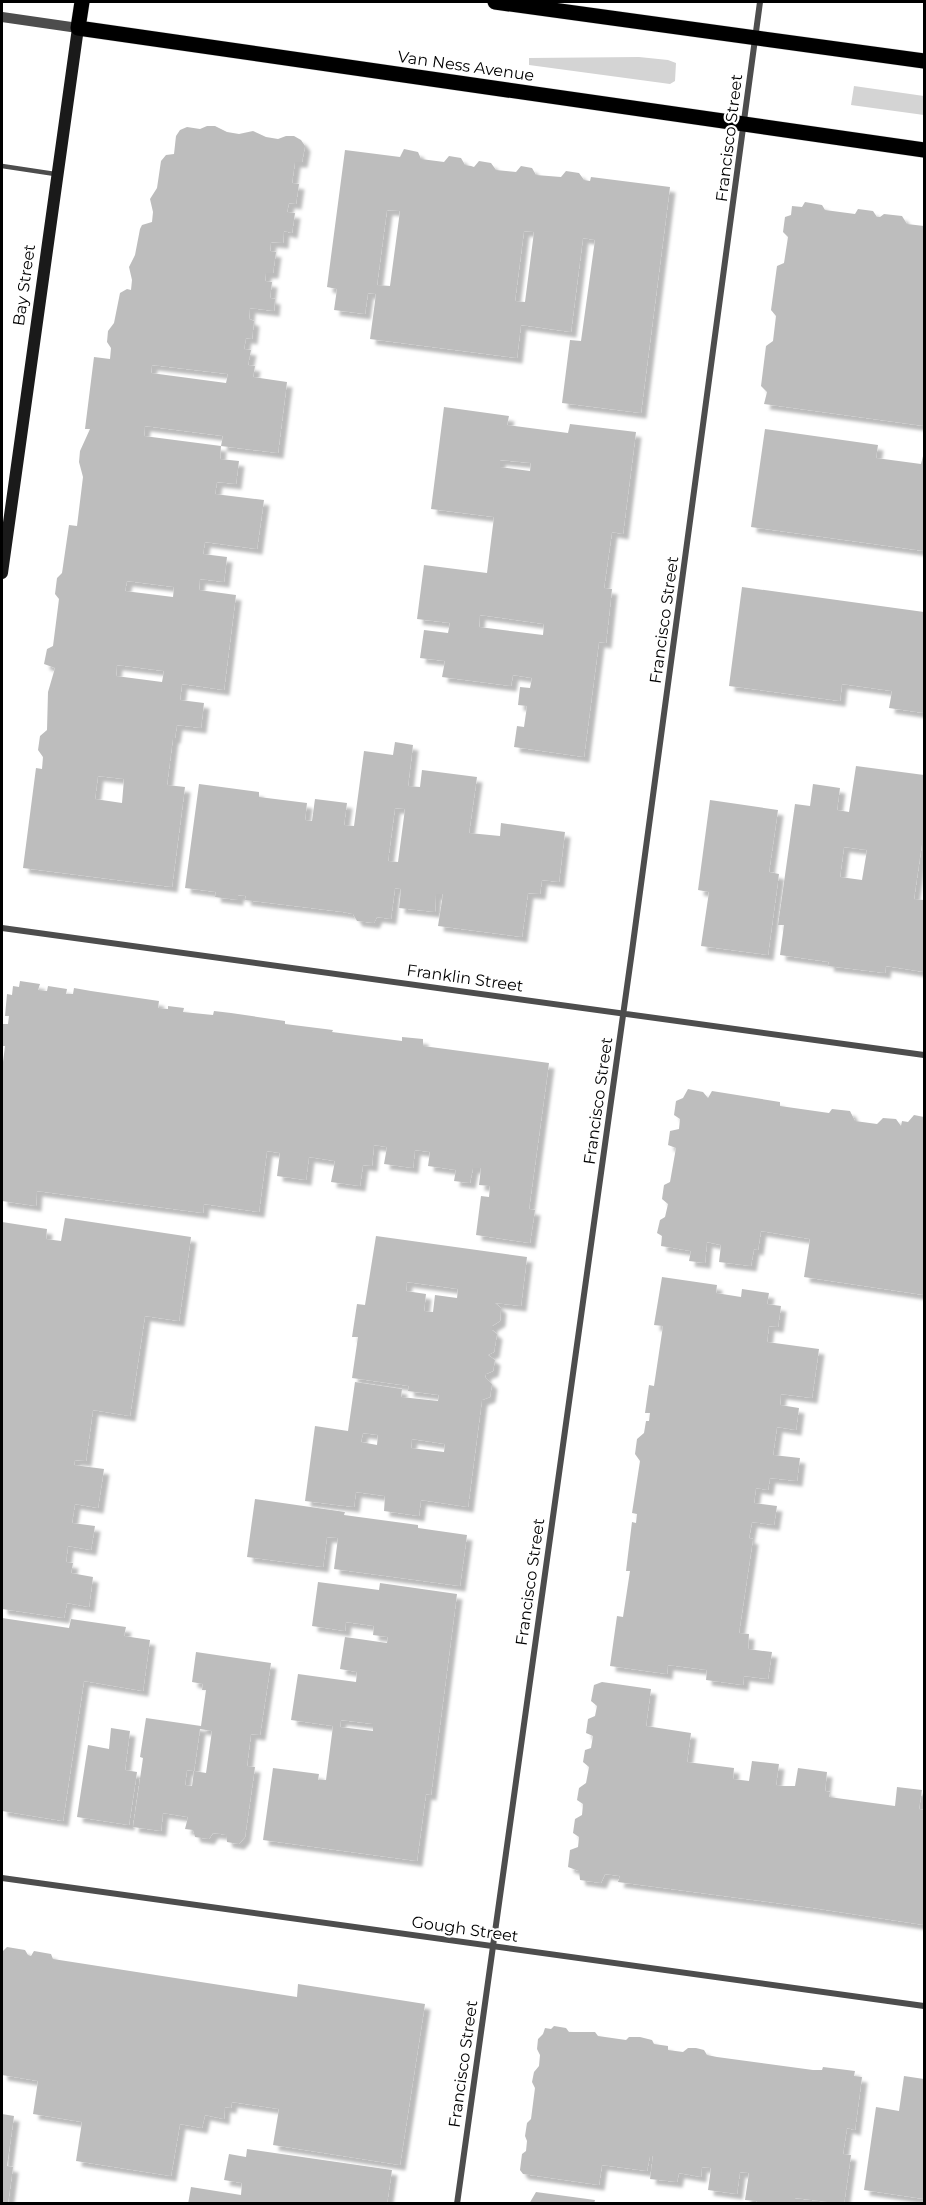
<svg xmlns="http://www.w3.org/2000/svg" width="926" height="2205" font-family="Montserrat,sans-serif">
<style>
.green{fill:#d4d4d4}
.building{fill:#bdbdbd;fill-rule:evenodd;filter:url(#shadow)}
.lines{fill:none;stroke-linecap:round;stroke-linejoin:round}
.primary-casing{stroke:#dbdbdb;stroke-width:16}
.service{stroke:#4d4d4d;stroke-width:4.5}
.minor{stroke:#4d4d4d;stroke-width:6}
.tertiary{stroke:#4d4d4d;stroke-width:10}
.secondary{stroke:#1a1a1a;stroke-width:12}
.primary{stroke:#000;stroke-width:15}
.labels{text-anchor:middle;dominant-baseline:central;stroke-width:4.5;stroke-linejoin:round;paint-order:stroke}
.street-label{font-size:16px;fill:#000;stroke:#fff}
</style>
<defs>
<filter id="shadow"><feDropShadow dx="5.5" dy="5.5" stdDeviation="1.5" flood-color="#0004"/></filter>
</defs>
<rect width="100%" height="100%" fill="#fff"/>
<path class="green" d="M639,57l29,3 8,3 -1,18 -5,3 -141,-19v-7z
M854,86l70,10v19l-73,-10z"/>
<path class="building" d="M207,126h8l12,6 12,2 14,-3 13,6 12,2 8,-3h8l7,4 4,6 -3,16h-7l-3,21 7,1 -3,20 -7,-1 -2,9 8,1 -3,20 -8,-2 -1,12 -12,-1 -1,9 6,1 -3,21h-7l-1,8 7,1 -2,16 5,1 -1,12 -24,-3 -1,11 5,2 -2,18 -6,-1 -2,11 7,1 -3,15 7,1 -2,11 34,5 -9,71 -57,-7 2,-10 -78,-10 -1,10 77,10 -1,13 19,2 -3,23 -19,-2 -2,12 49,6 -7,49 -52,-7 -2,12 24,3 -3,25 -24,-3 -1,11 37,5 -12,95 -42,-6 -2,16 24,3 -3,25 -24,-3 -2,13h-2l-6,47 18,2 -13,100 -149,-19 13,-100 6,1 1,-12 -5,-7 2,-14 7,-6 1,-38 7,-24 -11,-4 3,-15 6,-3 6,-47 -4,-5 2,-16 5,-5 7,-48 8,1 6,-49 -4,-15 1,-11 10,-22h-5l9,-72 16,2 1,-11 -4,-6 1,-11 6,-8 6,-30 7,-4 4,1 1,-10 -3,-13 6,-12 5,-26 2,-4 10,-3 1,-10 -3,-13 7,-11 4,-27 5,-6 8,-1 2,-18 4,-6 7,-3 13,2zM152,365l76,9 -2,9 -75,-10zM127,581l47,6 -1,10 -48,-6zM117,665l47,6 -2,11 -46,-6zM98,776l26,3 -2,24 -27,-4z
M404,149l14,3 3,7 23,3 5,-6 12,2 4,7 6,1 3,1 5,-6 12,2 5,7 20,2 5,-6 11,2 4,7 25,2 5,-6 13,2 5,7 6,1 1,-4 79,10 -29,226 -79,-10 8,-63 11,1 14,-101 -12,-2 -12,94 -50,-7 -4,33 -147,-19 6,-45 -8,-1 -3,21 -31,-4 3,-21 -10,-2 18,-137 55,7zM387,210l13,1 -10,75 -13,-1zM524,231l10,1 -9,70 -10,-1z
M805,202l17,3 3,5 30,4 3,-5 15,2 4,6h3l4,-3 18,2 5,8 17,2v200l-160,-22 3,-12 -6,-6 5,-40 7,-5 3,-25 -5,-6 6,-44 7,-3 4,-26 -5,-5 2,-15 6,-2 1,-9 10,1z
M444,407l65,9 -2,9 61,8 2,-9 66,8 -13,102 -11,-2 -8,56 8,1 -6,54 -7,-1 -15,115 -70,-10 3,-21 7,1 3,-21 -9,-1 2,-18 10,1 2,-10 -19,-3 -2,11 -69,-9 3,-16 -25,-3 4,-28 24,3 2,-10 -33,-4 7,-54 63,8 7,-56 -63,-8zM500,460l31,3 -1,8 -30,-4zM480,615l64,9 -1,11 -64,-8z
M765,429l113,16 -2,13 45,6 3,-12v99l-173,-24z
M742,587l182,25v101l-35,-5 3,-17 -50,-7 -2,17 -111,-15z
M395,742l18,3 -5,41 12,1 2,-17 55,7 -8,56 31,3 1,-13 64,9 -6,50 -17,-2 -2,14 -12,-1 -6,44 -84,-11 5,-32h-7l-1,18 -36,-4 2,-19 -6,-1 -4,31 -14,-2 -3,6 -17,-2 -4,-7 -10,-2 -98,-12 1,-4 -8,-1v5l-23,-3 1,-5 -31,-4 14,-104 60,8v5l48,6 -2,17 7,1 3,-22 32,4 -3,22 10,1 10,-75 29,4zM395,808l10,1 -7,53 -10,-1z
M856,766l68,9v69h-2l-8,55 10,1v72l-38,-6 -1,7 -57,-7 1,-4 -49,-7 4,-30h-6l17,-121 15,2 3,-22 27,4 -3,22 12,2zM844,847l23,3 -5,30 -22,-3z
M710,800l68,10 -9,62 10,2 -11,81 -67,-9 8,-54 -11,-2z
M20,981l20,3 -2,6 9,1 1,-5 19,3 -1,5h7l1,-6 17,3 68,10 -1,7 10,1v-3l16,2 -1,4 30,3 1,-4 17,2 54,8v3l48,6 -1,2 70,9v-4l21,2v7l126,17 -20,146 6,1 -5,33 -54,-8 5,-39 8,1 1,-11 -11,-1 2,-17h-8l-3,15 -16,-2 2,-11 -28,-4 2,-14 -15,-2 -2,18 -29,-4 3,-17 -13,-2 -2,21 -9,-1 -3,21 -29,-4 4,-21 -26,-4 -3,23 -29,-4 3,-23 -13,-2 -8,61 -55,-8 -1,9 -166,-22 -1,15 -34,-5v-131l3,-24h-3v-22h6l1,-8h-4l2,-22 5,1 1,-9 6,1z
M688,1089l15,3 5,6 4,-7 68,11v4l49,7 3,-4 18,2 5,10 22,3 6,-6 13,1 5,7 1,-5 6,1 6,-7 10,2v178l-120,-18 6,-38 -49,-8 -3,19 -4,-1 -3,17 -32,-4 2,-17 -14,-3 -2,21 -16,-2 2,-10 -30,-5 1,-10 -5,-3 3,-13 5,-3 3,-13 -6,-5 2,-14 6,-3 6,-34 -8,-3 2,-14 9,-2 1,-10 -6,-4 2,-14 7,-3z
M65,1218l126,19 -12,84 -34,-5 -15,100 -37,-6 -7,51 -11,-1 -1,5 30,4 -6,39 -23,-4 -3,19 23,3 -4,24 -23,-4 -2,16 7,1 -2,10 22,4 -4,30 -22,-4 -3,15 -62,-9v-387l45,7 -1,10 15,2z
M376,1236l151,21 -6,49 -26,-3 6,5 -1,13 -8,5v4l5,4 -3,18 -6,3 7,5 -2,11 -7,3 -1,3 7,7 -2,13 -8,3 -14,107 -47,-7 -2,16 -35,-5 1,-15 -29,-4 -2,15 -49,-6 10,-75 33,5 7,-49 47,7 -1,8 37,4 1,-6 -31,-4 1,-5 -57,-8 6,-41h-6l5,-33 8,1zM407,1282l51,7 -1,9 -22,-3 -2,17 -9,-1 2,-17 -20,-3zM363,1433l15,2 -1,10 -16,-3zM412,1439l33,5 -1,8 -33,-4z
M662,1277l55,8 -1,8 25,4 1,-8 27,4 -2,11 14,2 -3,21 -9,-1 -2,16 52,7 -7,49 -31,-4 -1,11 19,3 -3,22 -19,-3 -4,28 27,3 -3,23 -27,-3 -2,12 -12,-2 -2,15 23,3 -3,19 -22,-3 -3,16 4,1 -14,94 10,1 -1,15 24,3 -4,27 -24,-3 -1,9 -37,-5 1,-10 -39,-5 -1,9 -57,-8 7,-50 6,1 7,-46h-4l6,-49 4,1 1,-9 -5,-1 8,-52 -5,-7 2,-15 7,-6 2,-12h3l1,-8h-5l4,-28 5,1 9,-60 -9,-1z
M255,1499l90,13 -1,3 74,10v3l49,7 -7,51 -126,-17 4,-31 -11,-1 -4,30 -76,-10z
M318,1582l61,8 1,-7 77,11 -26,201 -5,-1 -9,67 -154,-21 10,-72 46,6 -1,6h8l7,-54 -42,-6 7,-46 58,8 1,-10 -17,-3 5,-32 42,6 1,-6 -15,-2 1,-9 -28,-4 -1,9 -33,-5zM341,1720l32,4v7l-33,-4z
M2,1618l67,10 2,-9 55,8 -2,9 26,4 -7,51 -59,-10 -21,140 -61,-10z
M196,1652l75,11 -11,72 -9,-1 -4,32 8,1 -10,70 -6,7 -12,-2 -1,-7 -5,-1 -8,-1 -4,6 -14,-2 -2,-7 -8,-1 3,-12 -25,-4 -2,18 -28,-4 10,-69 -3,-1 6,-39 55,8 5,-36h-4l1,-6 -11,-2zM200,1729l12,2 -6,42 -12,-2zM187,1770l7,1 -2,15 -7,-1z
M602,1682l49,7 -5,37 45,7 -4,29 47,6 -1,11 16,2 3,-20 27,3 -3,21 8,1h11l3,-18 29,4 -2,19 5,1 -1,5 66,9 2,-19 25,3 -3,19 5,1v115l-111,-17 -195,-26 2,-6 -15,-2 -4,9 -21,-3 -1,-9 -11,-4 2,-17 8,-3 1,-10 -6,-4 2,-14 7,-4 1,-11 -6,-4 2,-12 7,-5 3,-16 -6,-5 2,-12 6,-2 2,-12 -7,-3 2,-14 7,-3 2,-10 -6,-5 3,-16z
M111,1728l19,3 -5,39 12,2 -8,53 -52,-8 11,-72 21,4z
M7,1947l18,3 3,5 3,1 3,-5 17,3 2,5 244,38 1,-13 127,20 -25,161 -127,-20 6,-36 -47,-7 -1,6 -6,-1 -1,12 -19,-4 -3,13 -22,-4 -9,52 -95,-15 6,-39 -49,-8 5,-33 -36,-6v-111l1,-13z
M554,2026l12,2 3,4h26l3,4 28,4 3,-3h11l12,3 2,4 14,2v4l15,2 5,-4h8l8,2 3,5 10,2 96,13h9l1,-3 32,4 -1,5 8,1 -7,53 -8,-2 -4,26 8,1 -7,49 -49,-6v6h-39l1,-3 -12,-1 4,-27 -9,-1 -3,22 -29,-4 3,-22 -9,-1 -1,10 -22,-4 -2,9 -27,-3 3,-23h-3l-3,15 -45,-6 -3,20 -76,-11 -3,-4 2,-16 4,-3 1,-10 -2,-5 2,-13 4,-4 4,-31 -3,-6 2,-10 5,-6 1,-11 -3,-6 1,-10 5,-5 2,-6 6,1z
M904,2076l20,3v120l-60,-9 12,-83 23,4z
M2,2114l12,2 -7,50 6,1 -5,37h-6z
M247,2149l145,21 -5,34h-199l3,-17 50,8 1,-12 -18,-3 5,-26 17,3z
M536,2192l59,8 -1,4h-65z"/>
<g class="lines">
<defs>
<path id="primary" d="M82,2l-4,26 846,122
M495,2l429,59"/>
</defs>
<use href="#primary" class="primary-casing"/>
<path class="service" d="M2,166l53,8"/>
<path class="minor" d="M2,928l922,127
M2,1878l922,128
M457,2204l175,-1253 128,-949"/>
<path class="tertiary" d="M2,17l76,11"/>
<path class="secondary" d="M2,573l76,-545"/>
<use href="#primary" class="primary"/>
</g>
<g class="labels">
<g class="street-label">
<text transform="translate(466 66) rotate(8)">Van Ness Avenue</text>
<text transform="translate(729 138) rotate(-83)">Francisco Street</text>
<text transform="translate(24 285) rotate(-82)">Bay Street</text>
<text transform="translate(664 620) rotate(-82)">Francisco Street</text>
<text transform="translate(465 978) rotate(8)">Franklin Street</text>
<text transform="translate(598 1101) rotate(-82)">Francisco Street</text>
<text transform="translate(530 1582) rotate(-82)">Francisco Street</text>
<text transform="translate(465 1929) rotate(8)">Gough Street</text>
<text transform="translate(463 2064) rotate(-82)">Francisco Street</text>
</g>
</g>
<rect width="926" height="2205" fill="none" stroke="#000000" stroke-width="6"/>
</svg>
